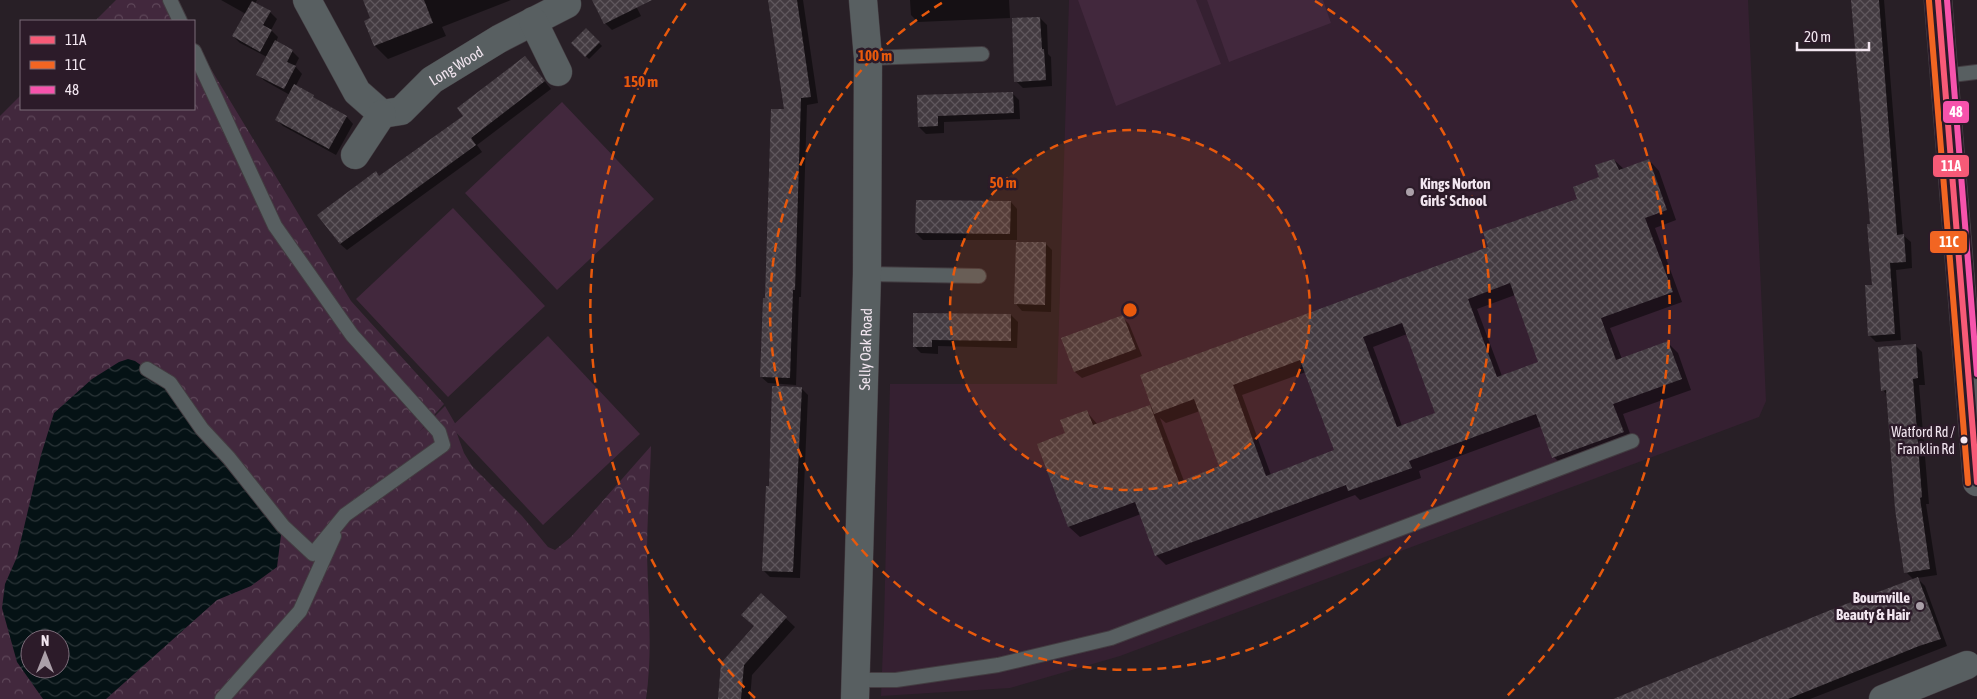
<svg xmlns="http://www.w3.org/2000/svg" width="1977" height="699" font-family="'Asap Condensed',sans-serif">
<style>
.built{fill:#352031}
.park{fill:url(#park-crowns);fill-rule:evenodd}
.garden{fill:#42283d}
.water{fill:url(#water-waves);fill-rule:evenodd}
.shadow{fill:#0007;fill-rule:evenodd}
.building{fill:url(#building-cross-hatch);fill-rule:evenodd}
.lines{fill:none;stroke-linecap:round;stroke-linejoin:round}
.service-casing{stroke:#433c41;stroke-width:16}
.minor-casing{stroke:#433c41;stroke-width:29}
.tertiary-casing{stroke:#433c41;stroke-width:29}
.trunk-casing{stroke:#433c41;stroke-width:29}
.service{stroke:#585f61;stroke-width:14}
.minor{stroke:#585f61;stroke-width:28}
.tertiary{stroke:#585f61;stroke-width:28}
.trunk{stroke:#5a5e61;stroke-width:28}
.bus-1-casing{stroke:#2c1b29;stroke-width:10}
.bus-2-casing{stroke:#2c1b29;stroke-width:10}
.bus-3-casing{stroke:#2c1b29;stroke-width:10}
.bus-1{stroke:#f75a77;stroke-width:6}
.bus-2{stroke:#f26522;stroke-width:6}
.bus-3{stroke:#f653ac;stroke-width:6}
.ring{fill:none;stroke:#e8590c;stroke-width:2.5;stroke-dasharray:9 6}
.poi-dot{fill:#aba0a9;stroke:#2c1b29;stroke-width:2}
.bus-dot{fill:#f2e6f0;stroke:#2c1b29;stroke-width:2}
.labels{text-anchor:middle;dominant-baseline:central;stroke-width:5;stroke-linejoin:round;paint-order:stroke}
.bus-label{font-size:14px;fill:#f2e6f0;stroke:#2c1b29;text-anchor:end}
.street-label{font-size:15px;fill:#f2e6f0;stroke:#2c1b29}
.poi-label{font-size:15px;font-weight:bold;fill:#f2e6f0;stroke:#2c1b29;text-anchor:start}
.centre{fill:#e8590c;stroke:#2c1b29;stroke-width:2.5}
.ring-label{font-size:15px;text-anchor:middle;font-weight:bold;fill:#e8590c;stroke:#2c1b29;stroke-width:5;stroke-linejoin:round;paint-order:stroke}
.line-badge{stroke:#2c1b29;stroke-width:2}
.badge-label{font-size:14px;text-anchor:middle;font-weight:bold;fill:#fff}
</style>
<defs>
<pattern id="park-crowns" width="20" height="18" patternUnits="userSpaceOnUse" patternTransform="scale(1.25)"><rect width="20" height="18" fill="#42283d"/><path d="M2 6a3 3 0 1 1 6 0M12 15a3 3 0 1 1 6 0" fill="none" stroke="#5e4759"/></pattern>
<pattern id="water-waves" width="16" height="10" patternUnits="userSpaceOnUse" patternTransform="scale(1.25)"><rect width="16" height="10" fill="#051215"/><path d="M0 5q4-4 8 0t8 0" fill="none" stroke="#2a3437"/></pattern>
<pattern id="building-cross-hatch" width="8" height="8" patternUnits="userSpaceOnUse" patternTransform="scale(1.25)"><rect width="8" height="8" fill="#433b41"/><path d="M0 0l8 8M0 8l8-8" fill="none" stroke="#5f575d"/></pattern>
</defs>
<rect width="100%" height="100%" fill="#281f26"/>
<path class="built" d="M1069,0h679l18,401 -7,16 -639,239 -110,32 -129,8 3,-75 6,-237h167z"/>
<path class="park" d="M116,0h53l13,21h-87z
M194,41l157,260 93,103 -25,28 26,-26 11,19v6l8,22 8,13 50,50 26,31 7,3 16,-13 80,-91c-1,36 -4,72 -4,108 1,48 6,97 -1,145h-424l77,-92 -79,92h-220v-583l21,-21v14h173zM30,639h30v30h-30z"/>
<path class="garden" d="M1078,0h118l25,64 -105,42z
M1207,0h116l8,23 -102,39z
M562,102l92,97 -97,91 -92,-97z
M453,208l92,98 -97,91 -92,-98z
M548,336l92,98 -97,91 -92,-98z"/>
<path class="water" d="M128,359l7,2 34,24 113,142 -5,40 -26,19 -34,14 -111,99h-63l-26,-37 -15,-54 3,-24 12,-27 24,-102 13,-42 38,-34 27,-17zM30,639h30v30h-30z"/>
<path class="shadow" d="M221,0h36l-2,4 15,8 7,7 -6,11 7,7 -2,5 16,9 7,7 -4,8 7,8 -7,13 52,30 6,7 -17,31 -53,-29 -7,-7 14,-24 -25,-14 -7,-6 9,-18 -27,-14 -7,-7 13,-22z
M365,0h146l-69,27 4,9 -58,23 -13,-13 -3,-27z
M594,0h39l8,16 -29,14 -7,-7z
M769,0h34l15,103 -11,2 -6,192h-2l-3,88 -28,-2 -7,-6 5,-78 20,-188z
M910,0h99l1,18 -92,4 -7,-7z
M1852,0h32l19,235 8,7 1,26 -16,2 5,70 -25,2 -6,-6 3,-50 -2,-61z
M1040,18l7,7 1,29 3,3 1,29 -29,2 -7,-7z
M586,30l16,16 -13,13 -17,-16z
M525,57l26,32 -74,56 5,7 -135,98 -7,-6 40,-67 85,-61z
M1012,93l7,7 1,19 -76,3v11l-18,1 -7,-7 -1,-31z
M1614,160l10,9 25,-9 10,11 17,49 -21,8 27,74 -72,26 12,31 46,-16 10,10 13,37 -68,24 10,28 -69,25 -10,-10 -12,-31 -123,45 2,7 -61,22 -5,-5 -189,70 -10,-10 -15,-41 -61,23 -11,-10 -31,-83 29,-11 19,-22 12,14 52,-19 5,5 335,-163 89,-48 22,-22zM1515,295l25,68 -38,13 -25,-67zM1407,334l29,79 -34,13 -29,-79zM1306,372l29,79 -64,24 -29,-80zM1200,411l21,56 -37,14 -24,-63 6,5z
M1011,202l6,7v31h-94l-7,-7z
M1045,243l7,7 -1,62 -29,-1 -6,-7z
M914,314l97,1 7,7 -1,26 -79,-2v8l-17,-1 -7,-7z
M1122,317l7,7 13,32 -60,22 -7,-6z
M1915,345l7,7 3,33h-6l10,119h-3l11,71 -20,3 8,8 22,60 -137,53h-197l301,-119 -8,-8 -19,-177 -4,-5z
M801,388l7,7 -8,183 -30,-1 -7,-7 7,-83z
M761,595l34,32 -43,48 -2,24h-31l36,-72z"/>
<path class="building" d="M363,0h61l9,23 -59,23 -10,-25 6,-3z
M592,0h60l-48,24z
M768,0h29l14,97 -10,1 -6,192h-2l-3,88 -30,-1 3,-79h2l6,-189h13z
M1851,0h28l18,235 7,-1 2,28 -16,1 5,71 -27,2 -3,-51h7l-5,-61h3z
M252,1l19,10 -8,14 9,5 -12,22 -28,-16z
M1040,17l2,32h2l2,31 -32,2 -2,-64z
M586,28l14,14 -15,15 -14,-14z
M275,40l18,10 -6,12 9,4 -12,23 -28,-14z
M525,56l20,25 -74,57 5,7 -136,99 -23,-29 59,-44 3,5 84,-60 -6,-8z
M294,84l20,11 -1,2 34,19 -18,33 -54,-29z
M1013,92l1,21 -76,3v10l-20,1 -1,-32z
M1614,159l5,11 30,-11 18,51 -22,8 28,74 -72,26 15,42 52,-19 14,38 -69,25 11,28 -72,26 -16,-44 -127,47 3,7 -64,23 -2,-6 -191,71 -20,-54 -67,25 -31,-83 28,-11 -5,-13 27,-10 6,15 57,-20 29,77 40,-16 -25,-67 -40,15 -14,-39 348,-128 -5,-15 94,-33 -4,-12 26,-10 -4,-12zM1510,283l28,79 -41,15 -29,-78zM1402,323l33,90 -38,14 -34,-90zM1300,360l34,90 -68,26 -33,-91z
M916,200l95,1 -1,33 -95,-1z
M1016,242h30l-1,63 -31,-1z
M913,313l98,1v27l-79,-1v7h-19z
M1123,315l13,34 -62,23 -13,-34z
M1916,344l2,34 -5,1 9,118 -2,1 10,71 -26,4 -9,-64 -9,-119 -5,1 -3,-44z
M772,386l30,1 -9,185 -31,-1 4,-85h3z
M1918,577l23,62 -22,7 -131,53h-175l220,-90z
M761,593l26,24 -43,48 -3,34h-23l3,-36 33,-37 -13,-11z"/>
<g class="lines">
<defs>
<path id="service" d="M170,0l10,21
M868,58l114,-4
M1944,76l33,-4
M867,274l112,2
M147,369l23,14 32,46 27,29 54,68 30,28 32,-39 98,-70 -4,-13 -87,-97 -77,-109 -81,-175
M856,680h40l102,-15 113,-27 521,-197
M222,699l78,-88 34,-75"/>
<g id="minor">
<path id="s1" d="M307,0l50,92 25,22 19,-3 31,-31 67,-41 68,-35"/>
<path d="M533,21l25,51"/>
<path d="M355,155l27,-41"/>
</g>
<g id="tertiary">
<path id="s2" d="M855,699l12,-425 1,-216 -5,-58"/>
<path d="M1883,699l84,-34"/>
</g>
<path id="trunk" d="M1938,0l39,482"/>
</defs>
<use href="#service" class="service-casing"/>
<use href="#minor" class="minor-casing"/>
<use href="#tertiary" class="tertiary-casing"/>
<use href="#trunk" class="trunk-casing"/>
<use href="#service" class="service"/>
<use href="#minor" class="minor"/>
<use href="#tertiary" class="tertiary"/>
<use href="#trunk" class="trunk"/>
<defs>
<path id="bus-1" d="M1938,0l39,482"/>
<path id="bus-2" d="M1929,1l39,482"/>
<path id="bus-3" d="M1947,0l30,374"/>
</defs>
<use href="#bus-1" class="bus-1-casing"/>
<use href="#bus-2" class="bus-2-casing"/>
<use href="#bus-3" class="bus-3-casing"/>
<use href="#bus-1" class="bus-1"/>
<use href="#bus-2" class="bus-2"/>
<use href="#bus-3" class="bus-3"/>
</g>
<circle cx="1130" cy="310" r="180" fill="#e8590c" fill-opacity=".12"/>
<g class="ring">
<circle cx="1130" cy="310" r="180"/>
<path d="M1315 1A360 360 0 1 1 945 1"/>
<path d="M755 698A540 540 0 0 1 688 0M1572 0A540 540 0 0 1 1505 698"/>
</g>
<g class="poi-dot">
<circle cx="1410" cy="192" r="5"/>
<circle cx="1920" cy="606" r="5"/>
</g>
<circle class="bus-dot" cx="1964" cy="440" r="4.5"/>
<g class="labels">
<g class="bus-label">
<text x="1955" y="432">Watford Rd /<tspan x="1955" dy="17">Franklin Rd</tspan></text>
</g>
<g class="street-label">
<text stroke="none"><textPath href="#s1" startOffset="229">Long Wood</textPath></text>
<text stroke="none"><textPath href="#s2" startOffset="350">Selly Oak Road</textPath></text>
</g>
<g class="poi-label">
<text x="1420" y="183">Kings Norton<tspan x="1420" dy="17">Girls' School</tspan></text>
<text x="1910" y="597" text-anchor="end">Bournville<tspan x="1910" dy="17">Beauty &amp; Hair</tspan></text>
</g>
</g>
<circle cx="1130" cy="310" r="8" class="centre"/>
<g class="ring-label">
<text x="875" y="61">100 m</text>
<text x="641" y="87">150 m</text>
<text x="1003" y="188">50 m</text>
</g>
<g class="line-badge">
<rect x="1942" y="100" width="28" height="24" rx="5" fill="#f653ac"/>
<rect x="1932" y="154" width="38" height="24" rx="5" fill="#f75a77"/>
<rect x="1929" y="230" width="39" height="24" rx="5" fill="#f26522"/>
</g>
<g class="badge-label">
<text x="1956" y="117">48</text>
<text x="1951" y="171">11A</text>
<text x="1949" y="247">11C</text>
</g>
<rect x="20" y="20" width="175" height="90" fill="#2c1b29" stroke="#7b6c79"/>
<rect x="30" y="36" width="25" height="8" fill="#f75a77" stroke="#7b6c79"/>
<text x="65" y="45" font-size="15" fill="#f2e6f0">11A</text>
<rect x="30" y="61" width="25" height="8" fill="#f26522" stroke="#7b6c79"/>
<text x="65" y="70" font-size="15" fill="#f2e6f0">11C</text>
<rect x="30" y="86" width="25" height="8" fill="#f653ac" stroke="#7b6c79"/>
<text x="65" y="95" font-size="15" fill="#f2e6f0">48</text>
<g transform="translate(45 654)"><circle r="24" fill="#2c1b29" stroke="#7b6c79"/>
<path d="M0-4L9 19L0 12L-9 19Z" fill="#aba0a9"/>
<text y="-8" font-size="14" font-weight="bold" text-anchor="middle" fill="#f2e6f0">N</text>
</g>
<path d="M1797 42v8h72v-8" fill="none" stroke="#f2e6f0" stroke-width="2.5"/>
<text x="1804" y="42" font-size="15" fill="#f2e6f0" stroke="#2c1b29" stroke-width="4" paint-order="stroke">20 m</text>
</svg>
